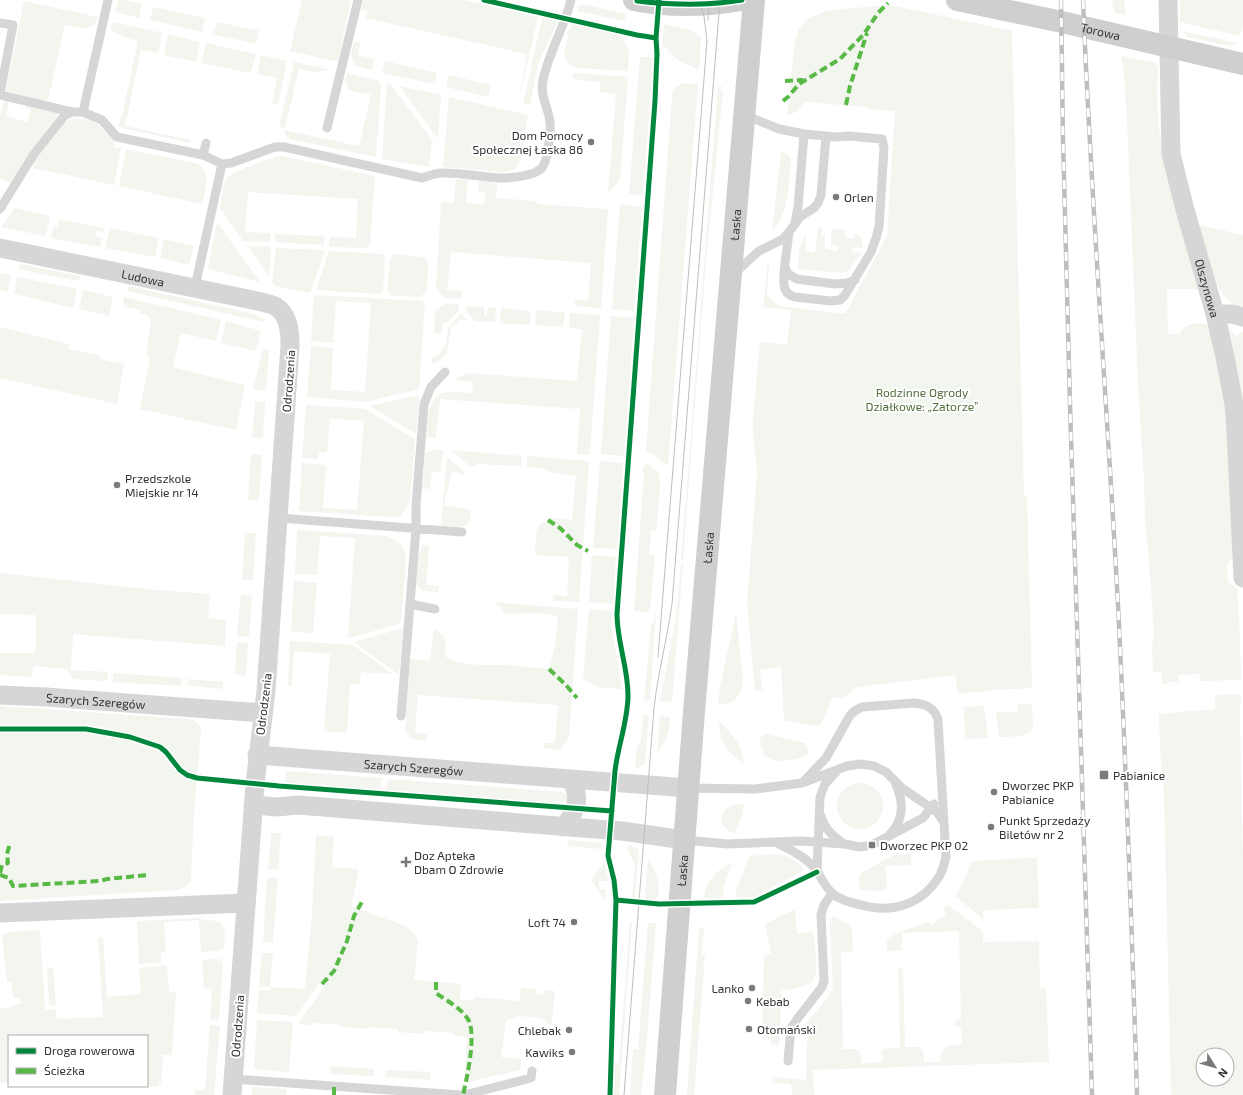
<svg xmlns="http://www.w3.org/2000/svg" width="1243" height="1095" font-family="'Exo 2',sans-serif">
<style>
.green{fill:#f2f6ee;fill-rule:evenodd}
.lines{fill:none;stroke-linecap:round;stroke-linejoin:round}
.lane{stroke:#d6d6d6;stroke-width:9}
.street{stroke:#d6d6d6;stroke-width:19}
.secondary{stroke:#cfcfcf;stroke-width:22}
.tram{stroke:#bebebe;stroke-width:1}
.rail-casing{stroke:#bebebe;stroke-width:4.5}
.rail{stroke:#fff;stroke-width:3;stroke-dasharray:9;stroke-linecap:butt}
.quiet{stroke:#58b947;stroke-width:4;stroke-dasharray:8 4;stroke-linecap:butt}
.cycleway-casing{stroke:#fff;stroke-width:8}
.cycleway{stroke:#00873e;stroke-width:5}
.poi-dot{fill:#7a7a7a;stroke:#fff;stroke-width:1.5}
.labels{text-anchor:middle;dominant-baseline:central;stroke-width:4;stroke-linejoin:round;paint-order:stroke}
.street-label{font-size:12px;fill:#323232;stroke:#fff}
.poi-label{font-size:12px;fill:#323232;stroke:#fff;text-anchor:start}
.park-label{font-size:12px;fill:#536f3d;stroke:#fff}
</style>
<rect width="100%" height="100%" fill="#fff"/>
<path class="green" d="M118,0h7l17,4 -3,14 -24,-6z
M302,0h49l-13,62 -48,-11z
M363,0h102l73,17 -17,74h-1l7,-37 -161,-36 1,-7 -6,-1z
M1112,0h12l2,16 -12,-4z
M1180,0h63v25l-3,11 -60,-14z
M24,1l74,16 -3,7 -9,5 -21,-4 -17,75 -3,1 -39,-10z
M582,4l44,10 -2,7 -47,-10 1,-4z
M885,5l10,1 117,25 12,465h3l5,192 -38,2 -36,4 -3,-19 -98,12 -15,12 -10,-2 -11,27 -4,2 -33,-6 -3,-53 -21,3 2,20 -7,1 -8,-88 10,-130 -4,-40v-16l7,-75 27,3 4,-35 -28,-3 5,-45 1,2 -2,29 2,4 11,9 65,8 42,-78 8,-125 -28,-2v-2l-62,-5c-5,6 -9,12 -18,13l8,-74 4,-12 7,-9 10,-5 10,-4z
M153,7l52,11 -3,14 -52,-12z
M542,18l16,3 -20,43 -8,41 -7,-1z
M113,22l49,11 -4,20 -17,-3 -16,76 66,14 -1,3 -72,-16 3,-11h1l16,-75c-11,-3 -19,-4 -28,-13z
M217,22l42,9 -3,13 -43,-10z
M572,24l50,11 7,17 -1,19 -51,-3c-5,-1 -6,-3 -9,-6 -9,-12 2,-18 -1,-29z
M664,24l26,6 11,7 -2,33c-10,-5 -28,-11 -32,-22l-5,-2z
M1183,31l54,12 -8,3 -41,-9z
M168,34l32,8 -4,20 -32,-7z
M354,42l6,1 -2,12 16,4 -2,11 -17,-4 -4,-12z
M206,43l50,11 -5,19 -50,-10z
M261,55l26,6 -9,43 -6,-1 5,-25 -20,-4z
M1121,56l32,6 3,2 2,5 -1,20 1,32 5,34 38,134h-34l1,45h12c5,-13 20,-12 31,-8l13,59 11,171 -8,8 1,17 9,8 3,47 1,44 -41,1v-7l-22,1v7h-10v2h-6v-13l-9,1 -1,-26 2,-11 -5,-75 -4,-39 -1,-41 -6,-95 -11,-265 -3,-46z
M640,57h12l1,3 -10,135 -14,-1z
M385,61l52,12 -2,11 -53,-11z
M294,62l38,8 -12,1v2l-21,-4 -14,59 -6,-1z
M347,73l31,8 3,4 -5,72 -87,-18c-2,-2 -5,-5 -5,-9l75,16 12,-51 -22,-5 -4,-10z
M573,73l55,4 -8,103 -12,13 8,-99 -16,-2v-10l-27,-3z
M449,75l42,10 -3,12 -42,-10z
M387,83h3l42,57 -3,27 -47,-8z
M682,83l16,1 -30,382 -22,-16 26,-354 2,-7z
M399,86l42,9 -3,44z
M718,86h6l-3,1v4h2l-17,170 -23,300h-2z
M449,97l79,18 -9,48 -5,7 -12,2 -59,-5z
M4,100l5,1 -3,15 21,6 4,-12 -5,-1v-4l32,8 1,1 -30,40 -17,29 -12,-4v-62z
M76,118c22,1 23,9 39,21l-2,8 8,1 -7,37 -81,-17 2,-8 31,-39z
M126,149l73,15c13,10 6,26 3,40l-83,-18z
M781,152l7,2 3,7c-3,25 -1,51 -19,70z
M282,156l93,20 -5,68 -4,4 -37,-1 1,-10 26,1 2,-39 -110,-7 -3,40 25,1v9l-27,-1 -23,-33c2,-9 2,-23 7,-30 5,-6 47,-22 55,-22z
M456,179l12,1 -2,23 18,1 2,-11 -8,-1 1,-11 18,2 -1,15 41,3v3l71,5 -7,99 -26,-2v-6h13l3,-37 -140,-11 -4,38 15,1 -1,8 -16,-1 -9,-9 5,-87 13,1z
M620,204l22,3 -8,104 -22,-2z
M15,208l35,8 -4,20 -45,-9z
M59,219l45,9 -1,5 -7,-2 -1,6 7,1 -2,9 -49,-9 2,-11h4z
M217,222l43,60 -52,-13z
M1199,225l44,10v74c-5,-3 -11,-6 -16,-10 -17,-17 -22,-52 -28,-74z
M110,228l49,10 -4,19 -50,-9z
M818,228h4l-1,7h4v14l13,2v-5h-7v-17l15,1v8h8l1,-5c6,1 8,9 8,15l-10,-1 -1,5 10,1 -14,18 -8,2 -42,-4c0,-13 1,-24 8,-35l-1,17 10,1z
M275,234l49,2v9l-49,-3z
M164,239l30,7 -5,19 -29,-7z
M247,246l24,1 -2,29z
M276,248l49,2 -15,43 -35,-7 -3,-4z
M329,251l54,3 2,3 -2,34 -4,3 -63,-4z
M394,254l30,3 4,5 -1,29 -7,6 -28,-1 -5,-5 3,-31z
M20,264l60,12 -1,5 -61,-12z
M0,273l11,2 -3,17 -8,-2z
M17,277l60,12 -4,19 -59,-14z
M129,286l121,27 15,6 -1,3 -137,-31z
M83,290l30,7 -4,19 -30,-7z
M314,295l111,6 -6,88 -53,13 -59,-5 4,-51 22,2 -2,42 34,2 6,-89 -35,-2 -3,42 -22,-2z
M124,297l97,23 -5,21 -35,-8 -8,34 72,18 -9,45 -96,-21 10,-52 -4,-1 5,-35 -4,-6 -7,-2 1,-3 -16,-3 -2,-6z
M445,304h14l-1,7 -11,12h-4l-1,10h-8l1,-22z
M466,306l18,1v8h3l1,-8 8,1 -1,14 -20,-1 -9,-10z
M501,308l29,3v14l-30,-2z
M536,310l29,3 -2,14 -28,-2z
M570,313l30,2 -10,138 -2,2 -11,-1 3,-45 -140,-10 -4,39 -9,-1c1,-15 -1,-43 20,-45 8,-1 17,1 25,1l1,-11 -19,-2 14,-7 109,8 5,-52 -13,-1z
M461,314l6,6h-7l-9,8 -4,26 -10,8 -5,2 1,-7 6,-2 7,-13 2,-14z
M611,316l23,2 -10,138 -23,-2z
M226,321l35,10 -5,20 -35,-8z
M1228,321l2,8 6,7 7,-4v76l-19,-84z
M0,327l69,17 -1,5 31,6 1,4 24,5 -7,40 -117,-26z
M263,349l6,1 -3,41 -13,-2z
M419,395l-3,39 -46,-28z
M255,401l10,1 -2,36 -11,-1z
M306,405l59,4 50,30 -5,62 -9,14 -4,2h-5l-93,-6 3,-48 24,2 -3,43 34,2 7,-89 -34,-3 -3,34 -8,1 -1,6 -16,-1z
M436,449l7,1 -2,22h-9l-2,17 -7,-1 2,-35z
M451,450l71,6 -1,10 -44,-2 -6,3z
M251,454l11,1 -3,46 -11,-1z
M527,456l60,5 2,1 -10,140 -26,-1v-6l14,1 2,-39 -34,-2 1,-23 3,-7 13,-7 20,2 4,-44 -26,-4 -7,-4 -16,-1z
M447,457l18,15 -2,3 -11,-4 -8,34 23,4 3,2 1,7 -4,7 -8,2 -18,-2z
M600,461l23,2 -6,86 -24,-1z
M645,462l14,10 1,15 -4,44h-5l-2,23 6,1 -4,45 -2,12 -15,-1 10,-137 -1,-1v-6l2,-2z
M297,530l90,6c13,5 19,11 19,25l-5,62 -47,14h-6l7,-99 -35,-2 -3,39 -22,-1z
M245,533h11l-3,47h-11z
M422,545l7,1 -3,39 13,1 -1,6 -16,-1 -6,-8 2,-24z
M592,555l24,2 -3,47 -24,-2z
M681,564h2l-11,138 -12,-1 15,-78z
M0,573l155,17 55,4 -2,24 18,2 -1,26 -152,-12 -2,36 37,2 -1,9 -35,-2 -4,-10 -35,-3 -1,11 -32,-2v-22h33l1,-3h2v-35l-36,-1z
M294,581l23,2 -4,50 -22,-2z
M241,595l11,1 -3,41 -12,-1z
M493,602l85,7 -9,129 -9,12 -17,-2 1,-5h11l3,-38 -140,-10 -3,38 12,1v7l-15,-2 -7,-9 5,-71 20,2 4,-32 10,7 2,8 -1,12 7,5 15,3 16,1h23l43,4 7,-28 2,-25 -20,-3 -32,1 -6,-8z
M589,609l23,2v18l10,60 -26,-2 -13,-9z
M736,613l7,66c-1,15 -8,26 -25,26l2,-18z
M655,614h1l-6,87 -6,-1 7,-77h3z
M403,628l-4,47 -45,-33z
M290,641l63,4 39,29 -31,-2 -2,12h-9l-3,49 -23,-2 6,-77 -36,-3 -2,35h-4z
M237,642l11,1 -2,33 -11,-2z
M114,673l68,5 -1,8 -69,-4z
M188,679l35,3 -1,7 -35,-4z
M1241,694l-1,22 3,149v230h-72l-7,-303 -4,-42 -1,-36 56,-5v-14zM1203,1055h24v24h-24z
M1018,704h14l1,25c-8,10 -23,7 -34,8l-3,-25h22z
M0,706l188,13c7,1 12,4 13,12l-7,82 -3,66c-3,7 -7,9 -14,11l-177,11z
M984,706l4,32 -23,1 -1,-32z
M643,715h6l-4,49 -10,5 1,-17 5,-14z
M660,716l10,1c0,13 -4,26 -13,36z
M718,721c14,11 25,25 26,43 -17,-12 -24,-22 -26,-43z
M766,734l39,9 4,6 -1,4c-5,5 -11,6 -18,7 -18,3 -30,-2 -30,-22z
M286,771l96,7 -2,12 -92,-7h-3z
M388,779l174,13 5,4 2,6 -9,-1 -7,3 -167,-13z
M837 806a23 23 0 1 1 46 0a23 23 0 1 1-46 0Z
M744,804l-2,12 -7,17c-13,-2 -19,-17 -7,-25 5,-4 11,-3 16,-4z
M271,833h10l-3,37 -10,-1z
M316,835l18,2 -2,30 27,2 -8,37 54,20 9,8 4,6 -4,40 47,4 -1,15 13,1 1,-3 46,4 1,-13 15,1v5l7,1 1,-5 11,1 -3,33h-5l-5,-6 -23,-2 -13,5 -5,36 20,2 -1,11 -56,13 3,-46 -13,-1v-3l-30,-2v3l-26,-2v-3l-30,-2v2l-26,-2 -1,-2 -28,-2 -1,2 -14,-1 27,-38 -5,-3 -24,33 -39,-3 2,-23h11v-3h-11l3,-34h11l-3,34 35,2 7,-76z
M568,840l35,3 -1,6 -35,-3z
M628,844l11,6 -4,47h-3l3,-31 -7,-16z
M773,854c12,1 24,5 31,16l-49,27h-19v-7l14,-34z
M911,854v11l-25,1 1,19 -3,6 -25,-1v-12l2,-5 33,-18z
M1025,858h12l2,50 -56,2v9l-28,-23 7,-12 10,-22 1,-1z
M648,860c9,11 12,24 10,38l-3,2 -10,-1z
M604,863l5,18h-10v8h7l-1,10h-2l-12,-20z
M732,863l-8,23 -1,12h-19c1,-16 13,-29 28,-35z
M267,878h11l-5,65 -10,-1z
M948,905l35,26v11l56,-1 1,46 6,1 3,74 -236,8 1,25h-22l-1,-11 -18,-1 -1,-6 34,3 1,-46 -8,1v-3l30,-36 4,-8 -3,-62 2,-10 18,9 2,3 1,24h-12l2,97c16,0 17,-1 19,15l20,-2v-11l2,-2 16,-2 -2,-79h5l2,79h14l5,6v9h16c2,-18 6,-16 22,-17l-1,-18 -6,-1 -1,-3 3,-3 4,-1 -2,-88 -57,2v17l-15,1v-10c9,-11 28,-12 41,-20l3,4 15,-11 -3,-4z
M795,909l2,25 16,-3c1,11 8,44 -2,52 -6,4 -22,6 -30,8l-1,50 -3,6v-2l-6,-1v-5h-9l2,-82 7,-4 -6,-29z
M201,918v2c25,0 25,4 23,28l-5,3 -18,1 -2,-32 -35,2 2,30h-5v10l-22,2 -2,-43z
M630,922h2l-13,173h-5l1,-32h4z
M648,923h8l-9,115 -6,57h-11l3,-46h5z
M699,928h5l-2,26 3,1 -11,140h-7z
M40,930l5,80 11,-1 1,10 46,-2 -5,-79 5,-1 4,60 34,-3 -2,-26 28,-3 2,27h7l-4,63h-9l-2,28 -4,4 -17,-1h7v-50h-138v46l-9,1v-75l13,-1v-2l8,-1 -1,-6h-7l-2,-16h-4l-5,-48h5v-2z
M219,959l4,4 -4,57 -9,-1 2,-30h-8l-2,-29z
M53,967l3,38h-7l-2,-37z
M257,1020l36,2 -4,50 -35,-3z
M210,1025l10,1 -6,69h-19v-5h10z
M330,1066l44,3 -1,7 -43,-2z
M386,1070l44,2v8l-45,-3z
M252,1087l34,2v6h-34z"/>
<g class="lines">
<path class="lane" d="M0,23l13,2 -13,69
M0,95l72,17
M83,112l25,-112
M745,115l34,14 25,5 -6,73 -3,16
M327,128l31,-128
M203,155l3,-12
M0,209l34,-55 31,-39 7,-3h11l19,8 15,17 86,18 19,9 9,-1 44,-16h9l138,31c6,-2 14,-5 20,-5 28,-1 58,10 85,2 5,-1 10,-3 14,-6 7,-7 10,-38 9,-47 -2,-16 -10,-24 -7,-42 6,-28 21,-52 28,-80
M789,232c-1,13 -8,47 -4,57 2,5 6,7 10,8l36,4 9,-1 5,-5 26,-43 5,-14 3,-11 5,-79 -2,-9 -33,-3 -13,1 -32,-3
M785,267l3,7 9,5 38,5 12,-1 8,-3
M735,275l2,-4 22,-20 24,-12 6,-7 11,-15 14,-9 4,-5 3,-8 5,-59
M195,287l27,-123
M279,518l183,14
M410,604l25,5
M401,716l15,-187v-24l8,-101 7,-17 14,-15
M688,788l67,1 47,-6 45,-17 14,-2 13,2 12,6 16,16 35,24 6,9
M821,816c4,14 12,20 23,28
M889,835c15,-14 15,-33 7,-50
M684,840l44,4 73,-3 44,3 14,3 13,-2 51,-27 11,-14
M775,842c15,8 32,15 42,29 5,8 9,17 16,23 7,6 19,9 28,11 32,9 62,-1 79,-30 3,-5 4,-12 6,-17l-8,-138c-3,-12 -12,-16 -24,-17l-52,4c-6,3 -10,5 -13,10l-23,41 -24,25
M817,872l3,-75 5,-13 12,-13
M788,1061l3,-33 7,-10 24,-31 2,-6 -3,-66 3,-10 8,-12
M233,1079l228,16
M464,1095l67,-17 1,-7"/>
<g class="street">
<path id="s1" d="M1168,0l3,154 13,52 31,108 10,43 9,47 2,26 7,148"/>
<path id="s2" d="M0,248l257,53c5,1 13,3 18,5 14,8 15,26 15,40l-24,345 -11,93 -23,311"/>
<path d="M1215,314h17l11,3"/>
<path id="s3" d="M0,695l46,2 217,16"/>
<path id="s4" d="M257,755l431,33"/>
<path d="M253,805l24,2 21,-2 297,24 27,2 62,9"/>
<path d="M564,827c12,-17 18,-28 7,-47"/>
<path d="M0,913l246,-10"/>
</g>
<g class="secondary">
<path d="M634,0c34,7 73,6 108,0"/>
<path id="s5" d="M957,0l105,22 181,42"/>
<path id="s6" d="M665,1095l29,-383 60,-712"/>
</g>
<path class="tram" d="M708,20l1,-20
M658,657l49,-616 -3,-25 -5,-16
M624,1095l30,-387c4,-35 13,-69 18,-104l48,-604"/>
<defs>
<path id="rail" d="M1061,0l2,139 7,266 22,690
M1083,0c8,202 24,403 35,605 8,163 14,327 19,490"/>
</defs>
<use href="#rail" class="rail-casing"/>
<use href="#rail" class="rail"/>
<path class="quiet" d="M785,81l18,-1
M783,101l6,-5 10,-12 41,-25 24,-25 14,-21 10,-10
M846,105l4,-19 17,-53
M548,520l12,8 17,17 11,6
M549,669l16,15 12,14
M0,873l2,-8 6,-2 -1,-9 3,-11
M0,875l9,3 4,8 87,-5 7,-2 41,-4
M436,982v11c11,8 27,16 33,28 7,16 -2,57 -6,74
M322,984l12,-13 13,-30 7,-25 9,-16
M334,1095v-9"/>
<defs>
<path id="cycleway" d="M484,0l153,35 19,3
M637,1c35,4 70,5 105,-1
M0,729h86l44,8 30,10 6,5 14,18 7,5 10,3 82,8 333,25
M616,900l43,4 95,-2 63,-30
M610,1095l6,-195 -2,-20 -6,-24 7,-85c3,-26 13,-50 13,-76 0,-28 -11,-53 -11,-81l38,-513 2,-47 -1,-16 3,-38"/>
</defs>
<use href="#cycleway" class="cycleway-casing"/>
<use href="#cycleway" class="cycleway"/>
</g>
<g class="poi-dot">
<circle cx="591" cy="142" r="4"/>
<circle cx="836" cy="197" r="4"/>
<circle cx="117" cy="485" r="4"/>
<rect x="1099" y="770" width="10" height="10" rx="2"/>
<circle cx="994" cy="792" r="4"/>
<circle cx="991" cy="827" r="4"/>
<rect x="868" y="841" width="8" height="8" rx="2"/>
<path d="M404 856h4v4h4v4h-4v4h-4v-4h-4v-4h4z"/>
<circle cx="574" cy="922" r="4"/>
<circle cx="752" cy="988" r="4"/>
<circle cx="748" cy="1001" r="4"/>
<circle cx="749" cy="1029" r="4"/>
<circle cx="569" cy="1030" r="4"/>
<circle cx="572" cy="1052" r="4"/>
</g>
<g class="labels">
<g class="street-label">
<text stroke="none"><textPath href="#s5" startOffset="147">Torowa</textPath></text>
<text stroke="none"><textPath href="#s6" startOffset="873">Łaska</textPath></text>
<text stroke="none"><textPath href="#s2" startOffset="146">Ludowa</textPath></text>
<text stroke="none"><textPath href="#s1" startOffset="293">Olszynowa</textPath></text>
<text transform="translate(288 381) rotate(-86)">Odrodzenia</text>
<text stroke="none"><textPath href="#s6" startOffset="549">Łaska</textPath></text>
<text stroke="none"><textPath href="#s3" startOffset="96">Szarych Szeregów</textPath></text>
<text transform="translate(263 704) rotate(-83)">Odrodzenia</text>
<text stroke="none"><textPath href="#s4" startOffset="157">Szarych Szeregów</textPath></text>
<text stroke="none"><textPath href="#s6" startOffset="225">Łaska</textPath></text>
<text transform="translate(237 1026) rotate(-86)">Odrodzenia</text>
</g>
<g class="poi-label">
<text x="583" y="135" text-anchor="end">Dom Pomocy<tspan x="583" dy="14">Społecznej Łaska 86</tspan></text>
<text x="844" y="197">Orlen</text>
<text x="125" y="478">Przedszkole<tspan x="125" dy="14">Miejskie nr 14</tspan></text>
<text x="1113" y="775">Pabianice</text>
<text x="1002" y="785">Dworzec PKP<tspan x="1002" dy="14">Pabianice</tspan></text>
<text x="999" y="820">Punkt Sprzedaży<tspan x="999" dy="14">Biletów nr 2</tspan></text>
<text x="880" y="845">Dworzec PKP 02</text>
<text x="414" y="855">Doz Apteka<tspan x="414" dy="14">Dbam O Zdrowie</tspan></text>
<text x="566" y="922" text-anchor="end">Loft 74</text>
<text x="744" y="988" text-anchor="end">Lanko</text>
<text x="756" y="1001">Kebab</text>
<text x="757" y="1029">Otomański</text>
<text x="561" y="1030" text-anchor="end">Chlebak</text>
<text x="564" y="1052" text-anchor="end">Kawiks</text>
</g>
<g class="park-label">
<text x="922" y="392">Rodzinne Ogrody<tspan x="922" dy="14">Działkowe: „Zatorze”</tspan></text>
</g>
</g>
<rect x="8" y="1035" width="140" height="52" fill="#ffffff" stroke="#adadad"/>
<rect x="16" y="1048" width="20" height="6" fill="#00873e" stroke="#adadad"/>
<text x="44" y="1055" font-size="12" fill="#323232">Droga rowerowa</text>
<rect x="16" y="1068" width="20" height="6" fill="#58b947" stroke="#adadad"/>
<text x="44" y="1075" font-size="12" fill="#323232">Ścieżka</text>
<g transform="translate(1215 1067) rotate(127)"><circle r="19" fill="#ffffff" stroke="#adadad"/>
<path d="M0-3L7 15L0 10L-7 15Z" fill="#7a7a7a"/>
<text y="-6" font-size="11" font-weight="bold" text-anchor="middle" fill="#323232">N</text>
</g>
</svg>
